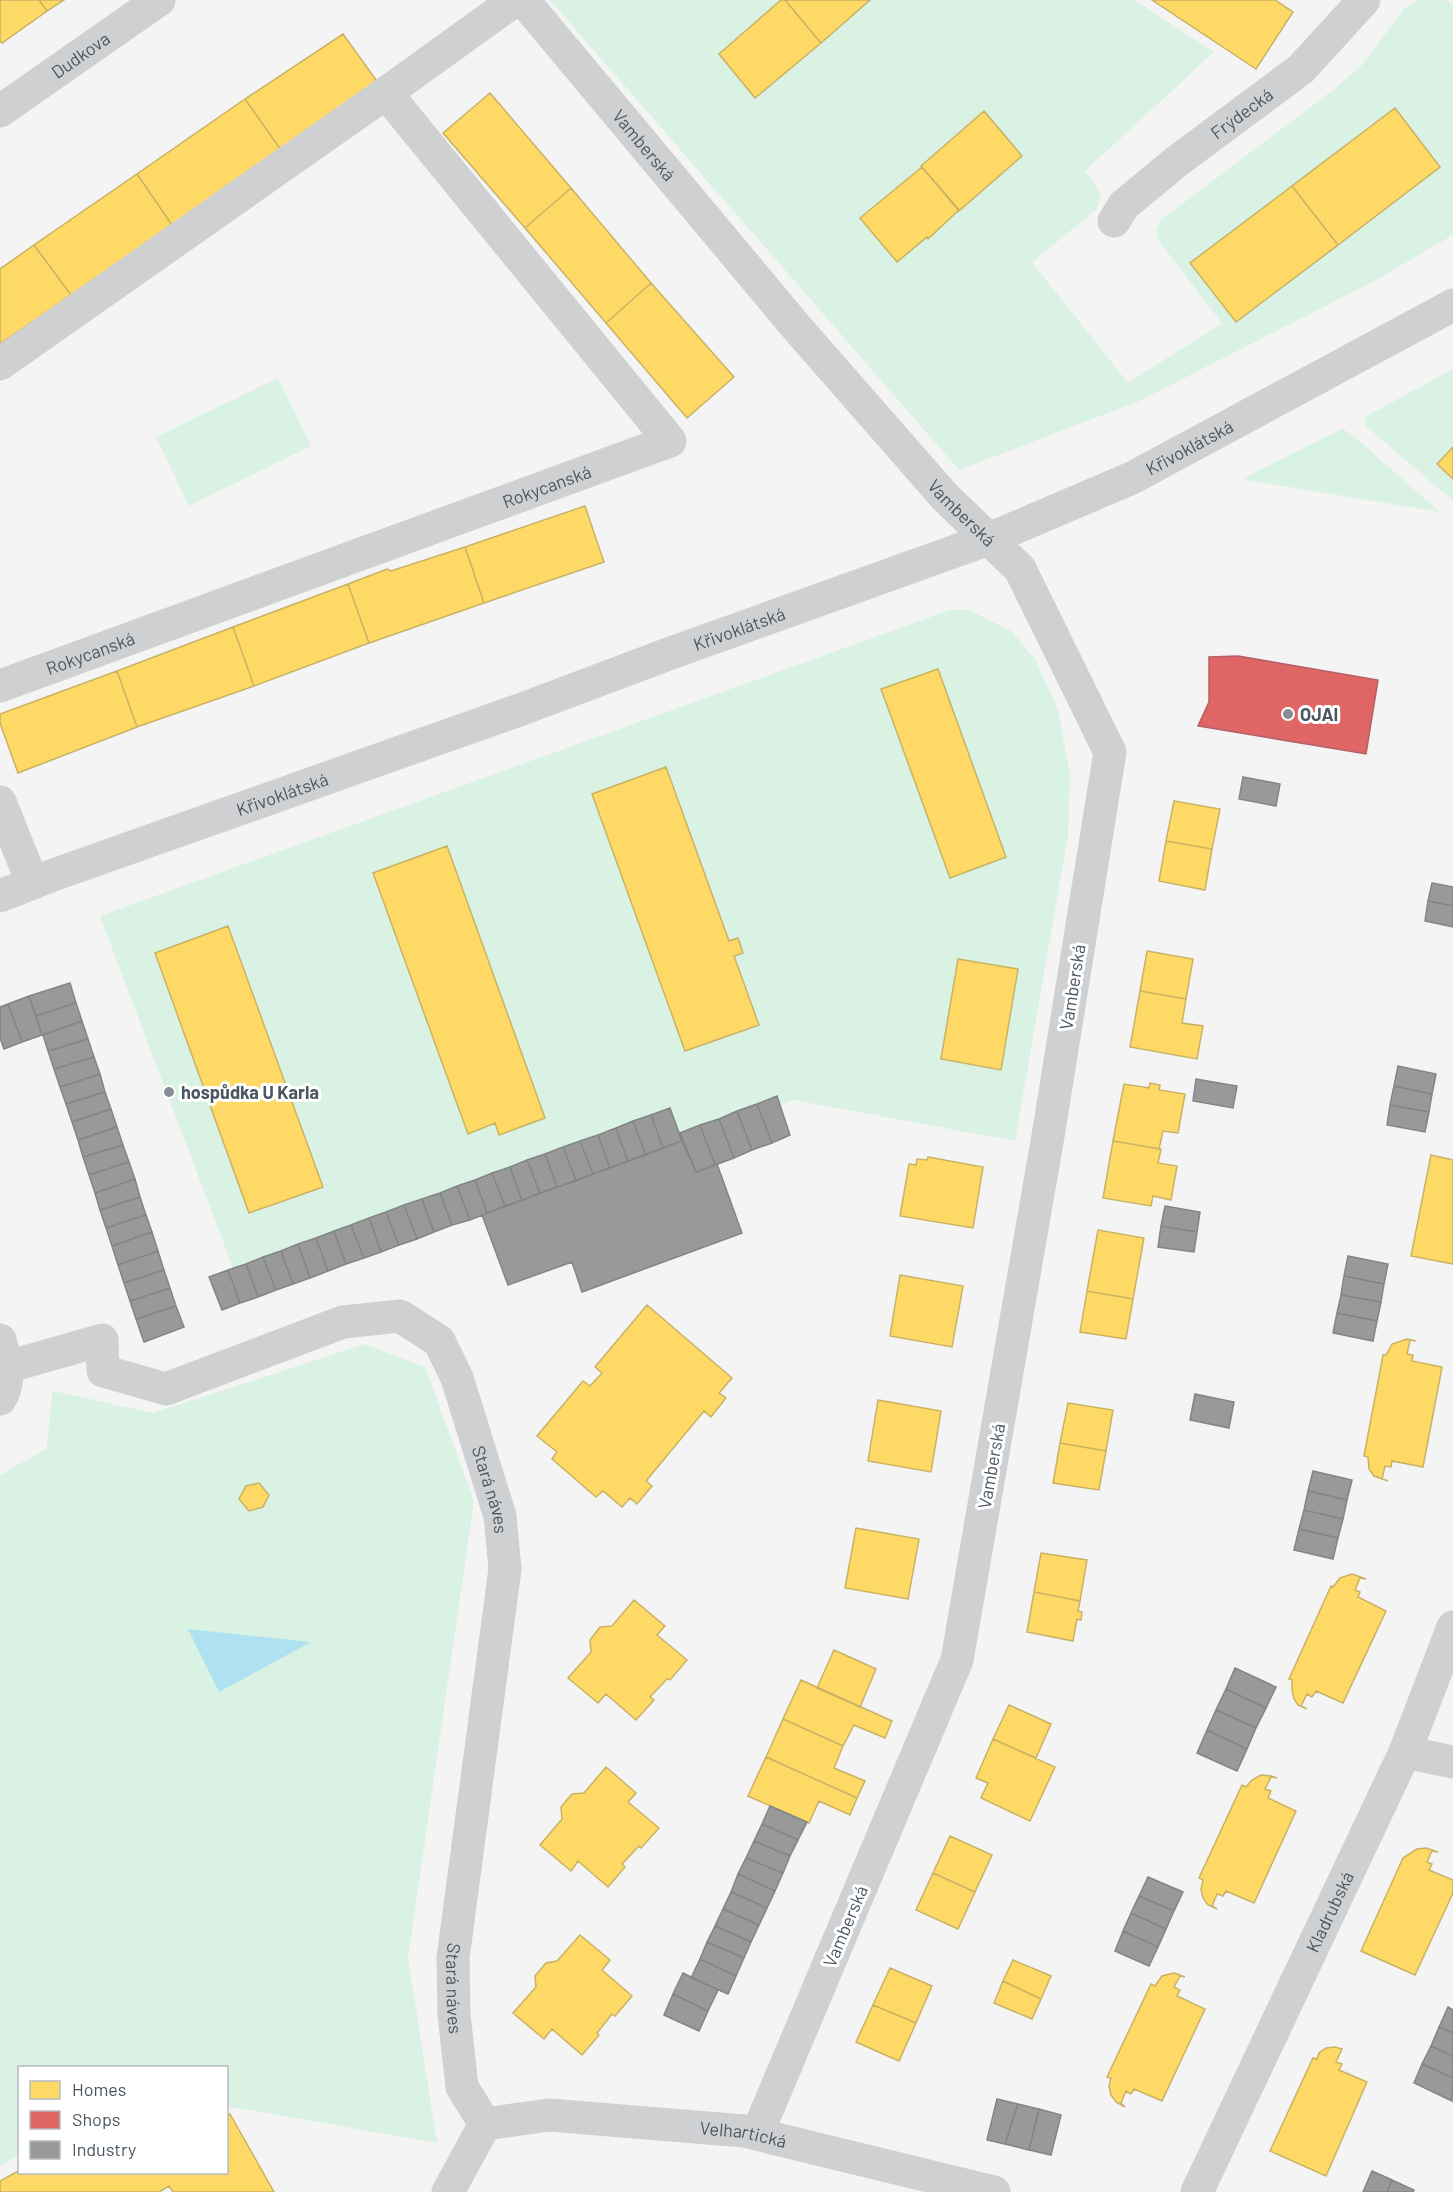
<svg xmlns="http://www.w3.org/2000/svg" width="1453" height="2192" font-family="Barlow,sans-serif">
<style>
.green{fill:#d9f2e3;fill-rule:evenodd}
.water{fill:#aee2f0}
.homes{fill:#ffd966;stroke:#c9b264;stroke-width:1.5}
.shops{fill:#e06666;stroke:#b36164;stroke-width:1.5}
.industry{fill:#999;stroke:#818588;stroke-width:1.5}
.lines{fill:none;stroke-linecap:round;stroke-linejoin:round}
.minor{stroke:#ced0d2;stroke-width:33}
.poi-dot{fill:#868d94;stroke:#fff;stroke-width:2}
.labels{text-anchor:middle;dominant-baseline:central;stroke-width:6;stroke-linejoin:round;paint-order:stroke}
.street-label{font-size:18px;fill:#4a5661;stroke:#fff}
.poi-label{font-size:18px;font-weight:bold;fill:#4a5661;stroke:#fff;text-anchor:start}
</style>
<rect width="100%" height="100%" fill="#f4f4f4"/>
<path class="green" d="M550,0h231l-62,54 36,44 115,-98h264l80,52 -129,119 16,22 -5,17 -64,52 96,121 94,-60 -64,-83 -2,-11 6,-10 175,-132 25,-22 42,-56 14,-9h27l8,4v231l-84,49 -230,117 -180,69zM1395,108l44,60 -203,154 -46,-59zM984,112l38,44 -63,54 -38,-45zM921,167l37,43 -30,28 -68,-20z
M1453,369v78l-16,17 16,15v22l-87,-75 -1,-9z
M278,378l33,68 -122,60 -33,-69z
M1342,429l8,4 90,79 -198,-33z
M950,610h19l42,21 24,28 23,51 12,65 -2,60 -53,306 -221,-41 -14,5 -3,-9 -97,37 -11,-25 -436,160 -133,-352zM938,669l68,187 -56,22 -69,-188zM666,768l63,173 9,-3 5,14 -9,4 25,68 -73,27 -93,-257zM447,846l98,271 -45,18 -5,-12 -27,11 -66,-271zM228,927l95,259 -74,27 -94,-260zM958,959l60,11 -17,100 -60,-11z
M365,1344l60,23 49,134 -66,457 29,185 -210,-37 -1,-38h-206l-1,87 -19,11v-691l46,-26 7,-58 100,22zM259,1483l10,11 -6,13 -14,4 -9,-12 6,-13z"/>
<path class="water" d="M188,1629l123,13 -92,50z"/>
<path class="homes" d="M0,0h39l8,11 -45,32 -2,-2z
M39,0h25l-17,11z
M781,0h4l36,43 -66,55 -36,-44z
M785,0h85l-49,43z
M1152,0h123l18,12 -37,57z
M343,34l36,50 -98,66 -36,-51z
M490,93l81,95 -46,40 -82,-95z
M245,99l36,51 -109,75 -35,-51z
M1395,108l45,59 -102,78 -46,-59z
M984,111l38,45 -63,55 -38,-45z
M922,167l37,43 -31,29 -1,-2 -30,25 -37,-44z
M137,174l35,51 -101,70 -37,-50z
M1292,186l46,59 -102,77 -46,-59z
M571,188l80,95 -45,40 -81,-95z
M34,245l37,50 -71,49v-75z
M651,283l83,94 -47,41 -81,-95z
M1453,447v32l-16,-15z
M585,506l19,56 -120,41 -19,-56z
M465,547l19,56 -115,40 -21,-59 39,-15 4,2z
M348,584l21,59 -115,43 -21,-59z
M233,627l21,59 -117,41 -20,-56z
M938,669l68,188 -56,21 -69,-189z
M117,671l20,56 -119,46 -18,-50v-9z
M666,767l63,174 9,-3 5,15 -9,3 25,69 -74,26 -93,-257z
M1174,801l46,8 -8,40 -46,-8z
M1166,841l46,8 -7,41 -46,-9z
M447,846l98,272 -46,17 -4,-12 -27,11 -95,-261z
M228,926l95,261 -74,26 -94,-260z
M1147,951l46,8 -7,40 -46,-8z
M958,959l60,10 -17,101 -60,-11z
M1140,991l46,8 -4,24 21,3 -6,33 -67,-12z
M1150,1083l10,2 -1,5 26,4 -7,39 -15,-2 -4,18 -46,-8 11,-57 25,4z
M1113,1141l48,8 -3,14 19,3 -6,34 -18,-4 -2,10 -48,-8z
M1431,1155l22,5v104l-42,-8z
M928,1157l55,10 -10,61 -73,-12 9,-52 7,1 1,-6 10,1z
M1098,1230l46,8 -11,61 -46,-8z
M900,1275l63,11 -11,61 -62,-11z
M1087,1291l46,8 -7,40 -46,-7z
M647,1305l85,73 -13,15 7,5 -15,19 -7,-6 -58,70 6,5 -15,18 -7,-6 -8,9 -19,-16 -7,6 -44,-38 5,-7 -20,-16 46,-55 7,5 12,-13 -7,-6z
M1407,1339l9,2 -6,-1 -3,14 6,1 -1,6 30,6 -19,100 -31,-6 -1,6 -6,-1 -3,13 6,2 -14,-5 -5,-7 -1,-12 -4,-1 19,-101h3l6,-11z
M878,1400l63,11 -10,61 -63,-11z
M1068,1403l45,7 -7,41 -46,-8z
M1060,1443l46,8 -7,39 -46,-7z
M259,1483l10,12 -6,12 -14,4 -10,-12 7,-13z
M856,1528l63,11 -11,60 -63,-11z
M1041,1553l46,7 -7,41 -46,-9z
M1352,1574l14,5 -6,-1 -5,12 5,2 -2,5 28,14 -43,92 -27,-12 -4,6 -5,-3 -6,12 6,3 -9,-4 -4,-6 -2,-9v-10l-3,-1 42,-93 2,1 7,-9z
M1034,1592l46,9 -2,10 4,1 -1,8 -4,-1 -4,22 -46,-9z
M634,1600l31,26 -8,9 30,25 -17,20 -3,-1 -17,18 4,3 -18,20 -30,-26 -8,9 -30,-25 23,-26 -1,-12 10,-13 12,-1z
M834,1650l42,19 -16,38 -43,-19z
M801,1680l91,41 -7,17 -31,-13 -11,21 -60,-27z
M1009,1705l42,19 -15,34 -43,-19z
M783,1719l60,27 -9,22 31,13 -8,17 -91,-41z
M993,1739l62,28 -25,54 -49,-23 7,-15 -12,-5z
M766,1757l91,41 -7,17 -31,-14 -10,22 -61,-27z
M606,1767l30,26 -8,9 31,26 -18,20 -2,-2 -17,18 3,3 -17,20 -30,-26 -7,10 -31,-26 22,-26 -1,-12 11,-13 12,-1z
M1261,1775l10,1 6,2 -6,-1 -6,12 6,2 -3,7 28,13 -42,92 -28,-12 -3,5 -6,-2 -5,12 5,3 -9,-4 -5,-7 -2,-9 2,-9 -4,-2 43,-93 4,2 6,-7z
M950,1836l42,19 -17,37 -42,-19z
M1426,1848l12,4 -6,-1 -5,11 5,2 -3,6 24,10v13l-38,82 -54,-24 42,-93 14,-9z
M933,1873l42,19 -17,37 -42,-19z
M580,1935l30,25 -8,10 30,26 -17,20 -3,-2 -15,19 2,2 -17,20 -30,-26 -8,10 -31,-26 23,-26 -1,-11 11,-13 11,-2z
M1013,1960l38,16 -10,23 -38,-18z
M890,1968l42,18 -16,37 -43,-18z
M1174,1973l11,4 -5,-1 -6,11 6,3 -3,6 28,13 -43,92 -28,-12 -3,5 -5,-3 -5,12 4,4 -9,-5 -5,-7 -2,-9 2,-8 -4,-1 44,-93 4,2 7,-10z
M1003,1981l38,18 -9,20 -38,-16z
M873,2005l43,18 -17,38 -43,-19z
M1335,2047l7,2 -6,13 6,2 -3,6 28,12 -41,94 -56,-25 43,-93 4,1 2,-6 7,-5z
M230,2114l44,78h-101l-4,-6 -10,6h-159v-11l20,-11v2h206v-56z"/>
<path class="shops" d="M1238,656l140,24 -12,74 -168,-28 11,-24v-45z"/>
<path class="industry" d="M1243,777l37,7 -4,22 -37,-7z
M1432,883l21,4v19l-25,-5z
M1428,901l25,5v21l-28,-6z
M70,983l6,20 -40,13 -7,-20z
M29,996l13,39 -20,7 -14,-38z
M76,1003l6,18 -40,14 -6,-19z
M8,1004l14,38 -18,7 -4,-11v-31z
M82,1021l6,18 -40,12 -5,-16z
M88,1039l6,18 -40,12 -6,-18z
M94,1057l6,17 -40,13 -6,-18z
M1398,1066l38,8 -4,20 -38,-8z
M100,1074l5,18 -39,12 -6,-17z
M1196,1079l41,7 -4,22 -40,-7z
M1394,1086l38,8 -3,18 -39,-7z
M105,1092l6,17 -39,13 -6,-18z
M777,1096l13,39 -18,8 -15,-39z
M757,1104l15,39 -20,7 -15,-39z
M1390,1105l39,7 -4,20 -38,-7z
M670,1108l12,33 -19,7 -12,-33z
M111,1109l6,18 -39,13 -6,-18z
M737,1111l15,39 -18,8 -15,-39z
M651,1115l12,33 -17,7 -13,-34z
M719,1119l15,39 -19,7 -15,-40z
M633,1121l13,34 -18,6 -12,-33z
M700,1125l15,40 -19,7 -16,-39z
M117,1127l6,18 -40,12 -5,-17z
M616,1128l12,33 -18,7 -12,-33z
M598,1135l12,33 -17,6 -13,-33z
M580,1141l13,33 -17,7 -13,-34z
M682,1141l14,31 21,-8 25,69 -160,59 -10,-30 -64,23 -26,-70z
M123,1145l6,17 -40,13 -6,-18z
M563,1147l13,34 -19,6 -12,-33z
M545,1154l12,33 -17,6 -13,-33z
M527,1160l13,33 -18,7 -12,-33z
M129,1162l6,17 -40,14 -6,-18z
M510,1167l12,33 -17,6 -13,-33z
M492,1173l13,33 -18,7 -12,-33z
M135,1179l5,18 -40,13 -5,-17z
M475,1180l12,33 -17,7 -13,-34z
M457,1186l13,34 -18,5 -12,-32z
M440,1193l12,32 -18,7 -12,-33z
M140,1197l6,18 -40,13 -6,-18z
M422,1199l12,33 -17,7 -13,-34z
M404,1205l13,34 -18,6 -13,-33z
M1165,1206l35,6 -3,20 -36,-6z
M386,1212l13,33 -18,7 -12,-34z
M146,1215l6,17 -40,14 -6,-18z
M369,1218l12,34 -17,6 -13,-33z
M351,1225l13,33 -18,6 -12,-33z
M1161,1226l36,6 -3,20 -36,-5z
M334,1231l12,33 -18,7 -12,-33z
M152,1232l6,19 -40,14 -6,-19z
M316,1238l12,33 -18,7 -12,-34z
M298,1244l12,34 -17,6 -12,-33z
M158,1251l6,19 -40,13 -6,-18z
M281,1251l12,33 -17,6 -13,-33z
M1348,1256l40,8 -4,20 -40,-8z
M263,1257l13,33 -18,7 -12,-33z
M246,1264l12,33 -18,6 -12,-33z
M164,1270l6,18 -40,13 -6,-18z
M228,1270l12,33 -18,7 -13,-33z
M1344,1276l40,8 -3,18 -40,-7z
M170,1288l6,18 -40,13 -6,-18z
M1341,1295l40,7 -4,19 -40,-8z
M176,1306l8,21 -40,15 -8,-23z
M1337,1313l40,8 -4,20 -40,-8z
M1195,1394l39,8 -5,26 -39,-8z
M1313,1471l39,9 -5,20 -39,-9z
M1308,1491l39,9 -4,19 -39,-9z
M1304,1510l39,9 -5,19 -39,-9z
M1299,1529l39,9 -5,21 -39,-9z
M1235,1668l41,19 -10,21 -40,-19z
M1226,1689l40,19 -10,20 -40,-18z
M1216,1710l40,18 -9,21 -40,-19z
M1207,1730l40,19 -10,22 -40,-18z
M770,1806l37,16 -9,18 -36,-16z
M762,1824l36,16 -8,16 -36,-15z
M754,1841l36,15 -7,17 -37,-15z
M746,1858l37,15 -8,18 -37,-17z
M738,1874l37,17 -8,17 -36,-16z
M1148,1877l35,15 -9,19 -35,-15z
M731,1892l36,16 -8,17 -36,-16z
M1139,1896l35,15 -8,18 -35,-16z
M723,1909l36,16 -8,17 -36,-16z
M1131,1913l35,16 -8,18 -35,-16z
M715,1926l36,16 -7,16 -37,-16z
M1123,1931l35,16 -9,19 -34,-15z
M707,1942l37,16 -8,18 -36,-17z
M700,1959l36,17 -8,18 -37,-16z
M683,1973l35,17 -10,21 -35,-17z
M673,1994l35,17 -9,20 -35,-16z
M1448,2007l5,3v23l-14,-6z
M1439,2027l14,6v23l-22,-10z
M1431,2046l22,10v22l-31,-14z
M1422,2064l31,14 -1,23 -38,-18z
M997,2099l21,5 -13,40 -18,-4z
M1018,2104l21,5 -10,41 -24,-6z
M1039,2109l22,6 -10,40 -22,-5z
M1372,2171l20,9 -5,12h-24z
M1392,2180l22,10 -1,2h-26z"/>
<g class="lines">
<g class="minor">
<path id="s1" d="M523,0l275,329 147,168 75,72 90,183 -62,384 -91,524 -200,474"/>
<path id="s2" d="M0,111l159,-111"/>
<path id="s3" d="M1114,221l10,-16 52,-43 125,-93 63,-69"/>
<path d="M0,364l386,-271 129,-93"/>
<path id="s4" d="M0,686l670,-245 -284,-348"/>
<path d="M0,802l32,80"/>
<path id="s5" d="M0,896l56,-22 466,-165 149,-56 318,-114 143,-61 321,-173"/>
<path d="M0,1340c5,19 12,41 0,59"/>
<path id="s6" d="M7,1367l95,-27 1,31 63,18 177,-67 57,-6 39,25 18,37 43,138 5,53 -52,389 1,56 8,73 23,37"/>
<path d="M1405,1752l48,10"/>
<path id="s7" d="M485,2124l64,-9 195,16 250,61"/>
<path d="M448,2192l37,-68"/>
<path id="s8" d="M1197,2192l208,-440 48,-125"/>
</g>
</g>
<g class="poi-dot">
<circle cx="1288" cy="714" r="6"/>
<circle cx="169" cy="1092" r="6"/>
</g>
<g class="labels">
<g class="street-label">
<text stroke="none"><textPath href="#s2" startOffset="98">Dudkova</textPath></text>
<text stroke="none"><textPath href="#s3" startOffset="168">Frýdecká</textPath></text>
<text stroke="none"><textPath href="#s1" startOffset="189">Vamberská</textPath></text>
<text stroke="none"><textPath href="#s5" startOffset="1272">Křivoklátská</textPath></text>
<text stroke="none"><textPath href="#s4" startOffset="582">Rokycanská</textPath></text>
<text stroke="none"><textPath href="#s1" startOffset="675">Vamberská</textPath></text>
<text stroke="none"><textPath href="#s5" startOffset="786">Křivoklátská</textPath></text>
<text stroke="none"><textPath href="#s4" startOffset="96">Rokycanská</textPath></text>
<text stroke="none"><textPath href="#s5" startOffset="300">Křivoklátská</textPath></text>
<text transform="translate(1072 987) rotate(-81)">Vamberská</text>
<text transform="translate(991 1466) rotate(-80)">Vamberská</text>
<text stroke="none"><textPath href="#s6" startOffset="646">Stará náves</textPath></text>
<text stroke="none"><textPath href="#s8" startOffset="310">Kladrubská</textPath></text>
<text transform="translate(845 1926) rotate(-67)">Vamberská</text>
<text stroke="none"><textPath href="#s6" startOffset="1150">Stará náves</textPath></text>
<text stroke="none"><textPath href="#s7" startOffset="260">Velhartická</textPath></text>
</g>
<g class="poi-label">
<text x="1300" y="714">OJAI</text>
<text x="181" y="1092">hospůdka U Karla</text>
</g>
</g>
<rect x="18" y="2066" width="210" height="108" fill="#ffffff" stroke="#b7bbc0" stroke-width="1.5"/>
<rect x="30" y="2081" width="30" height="18" fill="#ffd966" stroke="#b7bbc0" stroke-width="1.5"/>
<text x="72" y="2096" font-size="18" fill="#4a5661">Homes</text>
<rect x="30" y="2111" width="30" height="18" fill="#e06666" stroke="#b7bbc0" stroke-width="1.5"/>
<text x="72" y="2126" font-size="18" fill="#4a5661">Shops</text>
<rect x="30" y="2141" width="30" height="18" fill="#999999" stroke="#b7bbc0" stroke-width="1.5"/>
<text x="72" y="2156" font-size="18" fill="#4a5661">Industry</text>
</svg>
